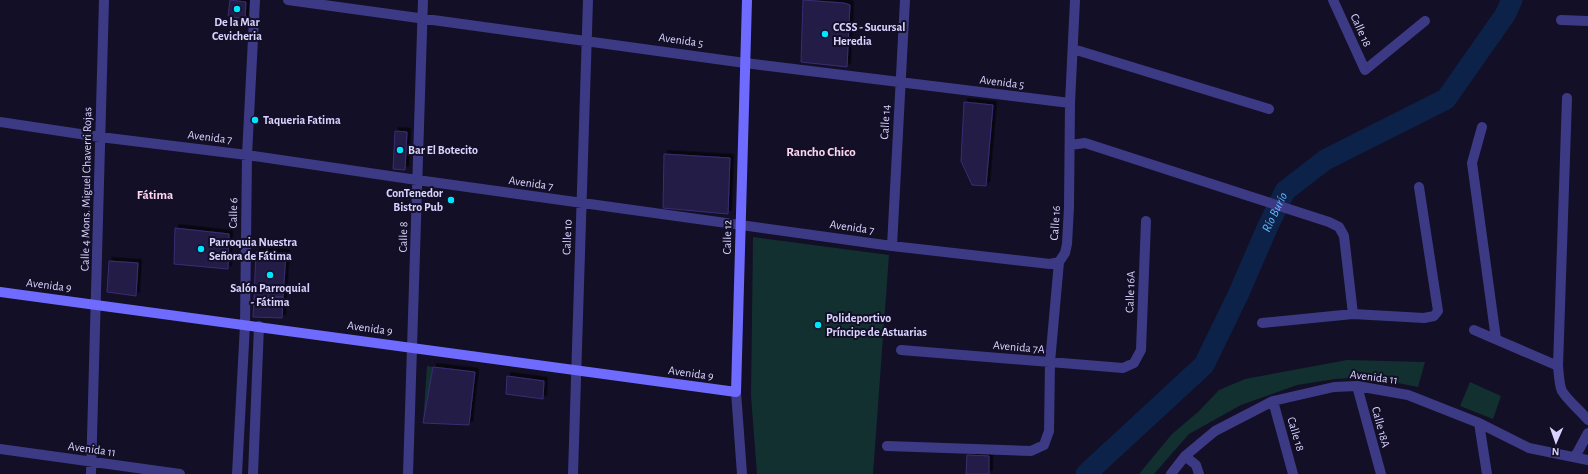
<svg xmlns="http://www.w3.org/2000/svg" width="1588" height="474" font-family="'Alegreya Sans',sans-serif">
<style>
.green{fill:#12302f}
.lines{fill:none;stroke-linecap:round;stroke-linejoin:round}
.river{stroke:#0c2248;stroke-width:21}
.building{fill:#241b47;stroke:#3b2d73;filter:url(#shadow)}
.street{stroke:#3d3a85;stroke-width:10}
.secondary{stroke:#6f6bff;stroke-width:10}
.poi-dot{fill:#00e5ff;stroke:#130f26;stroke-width:1.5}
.labels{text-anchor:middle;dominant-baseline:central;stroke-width:4;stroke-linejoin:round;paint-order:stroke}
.poi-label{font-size:12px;font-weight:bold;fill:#d9d4ff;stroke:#130f26;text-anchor:start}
.street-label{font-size:12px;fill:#d9d4ff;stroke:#130f26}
.neighbourhood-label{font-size:13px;font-weight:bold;fill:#ffd6f0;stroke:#130f26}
.water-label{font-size:13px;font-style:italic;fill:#62b6ff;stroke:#130f26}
</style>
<defs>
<filter id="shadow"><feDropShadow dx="3.5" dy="-3.5" stdDeviation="0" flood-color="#0009"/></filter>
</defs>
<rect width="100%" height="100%" fill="#130f26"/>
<path class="green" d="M753,237l136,18 -16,219h-116l-6,-78z
M1347,360l78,2 -7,25 -30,-6 -36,-3 -17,1 -38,6 -56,20 -52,29 -35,40h-15l33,-40 26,-22 21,-22 26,-11z
M427,366l6,1 -10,56z
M1470,382l31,14 -8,23 -33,-13z"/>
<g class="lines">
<path class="river" id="s1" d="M1086,474l118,-109 34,-70 30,-69 17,-35 40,-31 121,-61 59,-84 7,-15"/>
</g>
<path class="building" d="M230,0l16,2 -1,17 -17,-3z
M803,0l41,3 6,2 -3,62 -46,-5z
M964,102l29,3 -7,81 -14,-1 -11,-24z
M395,131l12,1 -2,38 -12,-1z
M664,154l66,4 -2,56 -65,-6z
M175,228l54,6 -1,35 -54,-5z
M256,252l30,1 -3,44h-29z
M109,261l29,2 -2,33 -29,-4z
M254,297h29l-1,21 -29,-1z
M433,367l42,5 -6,53 -46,-2z
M507,376l37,5 -1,18 -37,-5z
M967,455l22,1v18h-23z"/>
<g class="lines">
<path class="street" d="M288,0l457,63 325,40
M1333,0l32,70 60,-49
M1561,20l27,1
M1073,49l196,60
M1567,98l-9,268c1,8 1,19 4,25 6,10 18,19 26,29
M0,122l100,15 147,18 170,25 475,66 158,18 9,-2
M1482,127l-10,36 24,176
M1070,145l15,-2 244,79 10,5 5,9 9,78 71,4 10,-2 4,-5 -19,-124
M892,246l13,-246
M1262,323l91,-9
M1474,330l84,36
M901,350l222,18 11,-5 7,-13 5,-129
M1357,386l24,88
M736,392l6,82
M1273,401l20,73
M1479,423l8,51
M887,446l144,5 13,-6 5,-14 1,-69 9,-100 6,-9 2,-9 2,-37 1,-104 5,-103
M0,449l180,25
M1185,456l11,9 3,9
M1575,457l13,-24
M91,474l13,-474
M237,474l8,-149 2,-170 8,-155
M253,474l6,-148
M408,474l15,-474
M573,474l15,-474
M1171,474l14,-18 30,-25 58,-30 61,-14 23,-1 51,9 71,28 50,25 59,12"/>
<path class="secondary" d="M0,292l736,100 11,-392"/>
</g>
<g class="poi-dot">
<circle cx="237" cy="9" r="4"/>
<circle cx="825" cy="34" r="4"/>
<circle cx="255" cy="120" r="4"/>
<circle cx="400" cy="150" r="4"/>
<circle cx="451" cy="200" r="4"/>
<circle cx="201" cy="249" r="4"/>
<circle cx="270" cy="275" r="4"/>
<circle cx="818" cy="325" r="4"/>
</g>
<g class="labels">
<g class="poi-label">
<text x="237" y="22" text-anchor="middle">De la Mar<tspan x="237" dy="14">Cevicheria</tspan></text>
<text x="833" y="27">CCSS - Sucursal<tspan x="833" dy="14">Heredia</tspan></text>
<text x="263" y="120">Taqueria Fatima</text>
<text x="408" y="150">Bar El Botecito</text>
<text x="443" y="193" text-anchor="end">ConTenedor<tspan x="443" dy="14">Bistro Pub</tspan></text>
<text x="209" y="242">Parroquia Nuestra<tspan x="209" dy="14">Señora de Fátima</tspan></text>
<text x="270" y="288" text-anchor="middle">Salón Parroquial<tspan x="270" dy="14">- Fátima</tspan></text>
<text x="826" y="318">Polideportivo<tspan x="826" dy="14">Príncipe de Astuarias</tspan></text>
</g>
<g class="street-label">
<text transform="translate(1361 30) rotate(66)">Calle 18</text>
<text transform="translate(681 40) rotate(8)">Avenida 5</text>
<text transform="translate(1002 82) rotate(7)">Avenida 5</text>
<text transform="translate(885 122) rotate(-87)">Calle 14</text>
<text transform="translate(210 137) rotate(7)">Avenida 7</text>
<text transform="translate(531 183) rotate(8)">Avenida 7</text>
<text transform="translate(86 189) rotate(-89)">Calle 4 Mons. Miguel Chaverri Rojas</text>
<text transform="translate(233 213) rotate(-89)">Calle 6</text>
<text transform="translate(1055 223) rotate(-86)">Calle 16</text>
<text transform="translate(852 227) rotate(8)">Avenida 7</text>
<text transform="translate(403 237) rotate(-89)">Calle 8</text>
<text transform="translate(567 237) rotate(-88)">Calle 10</text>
<text transform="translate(727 237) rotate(-89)">Calle 12</text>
<text transform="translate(49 285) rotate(7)">Avenida 9</text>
<text transform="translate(1130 292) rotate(-88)">Calle 16A</text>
<text transform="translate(370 328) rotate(8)">Avenida 9</text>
<text transform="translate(1019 347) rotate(5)">Avenida 7A</text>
<text transform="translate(691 373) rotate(8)">Avenida 9</text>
<text transform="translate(1374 377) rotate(7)">Avenida 11</text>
<text transform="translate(1381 427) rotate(75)">Calle 18A</text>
<text transform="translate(1296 434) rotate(74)">Calle 18</text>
<text transform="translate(92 449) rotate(8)">Avenida 11</text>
</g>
<g class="neighbourhood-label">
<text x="821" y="152">Rancho Chico</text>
<text x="155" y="195">Fátima</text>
</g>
<g class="water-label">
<text stroke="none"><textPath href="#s1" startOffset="329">Río Burío</textPath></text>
</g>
</g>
<g transform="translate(1556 442) rotate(182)" stroke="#130f26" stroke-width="3" paint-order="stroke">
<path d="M0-3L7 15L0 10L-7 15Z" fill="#d9d4ff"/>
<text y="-6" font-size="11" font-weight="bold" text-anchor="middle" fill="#d9d4ff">N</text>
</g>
</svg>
